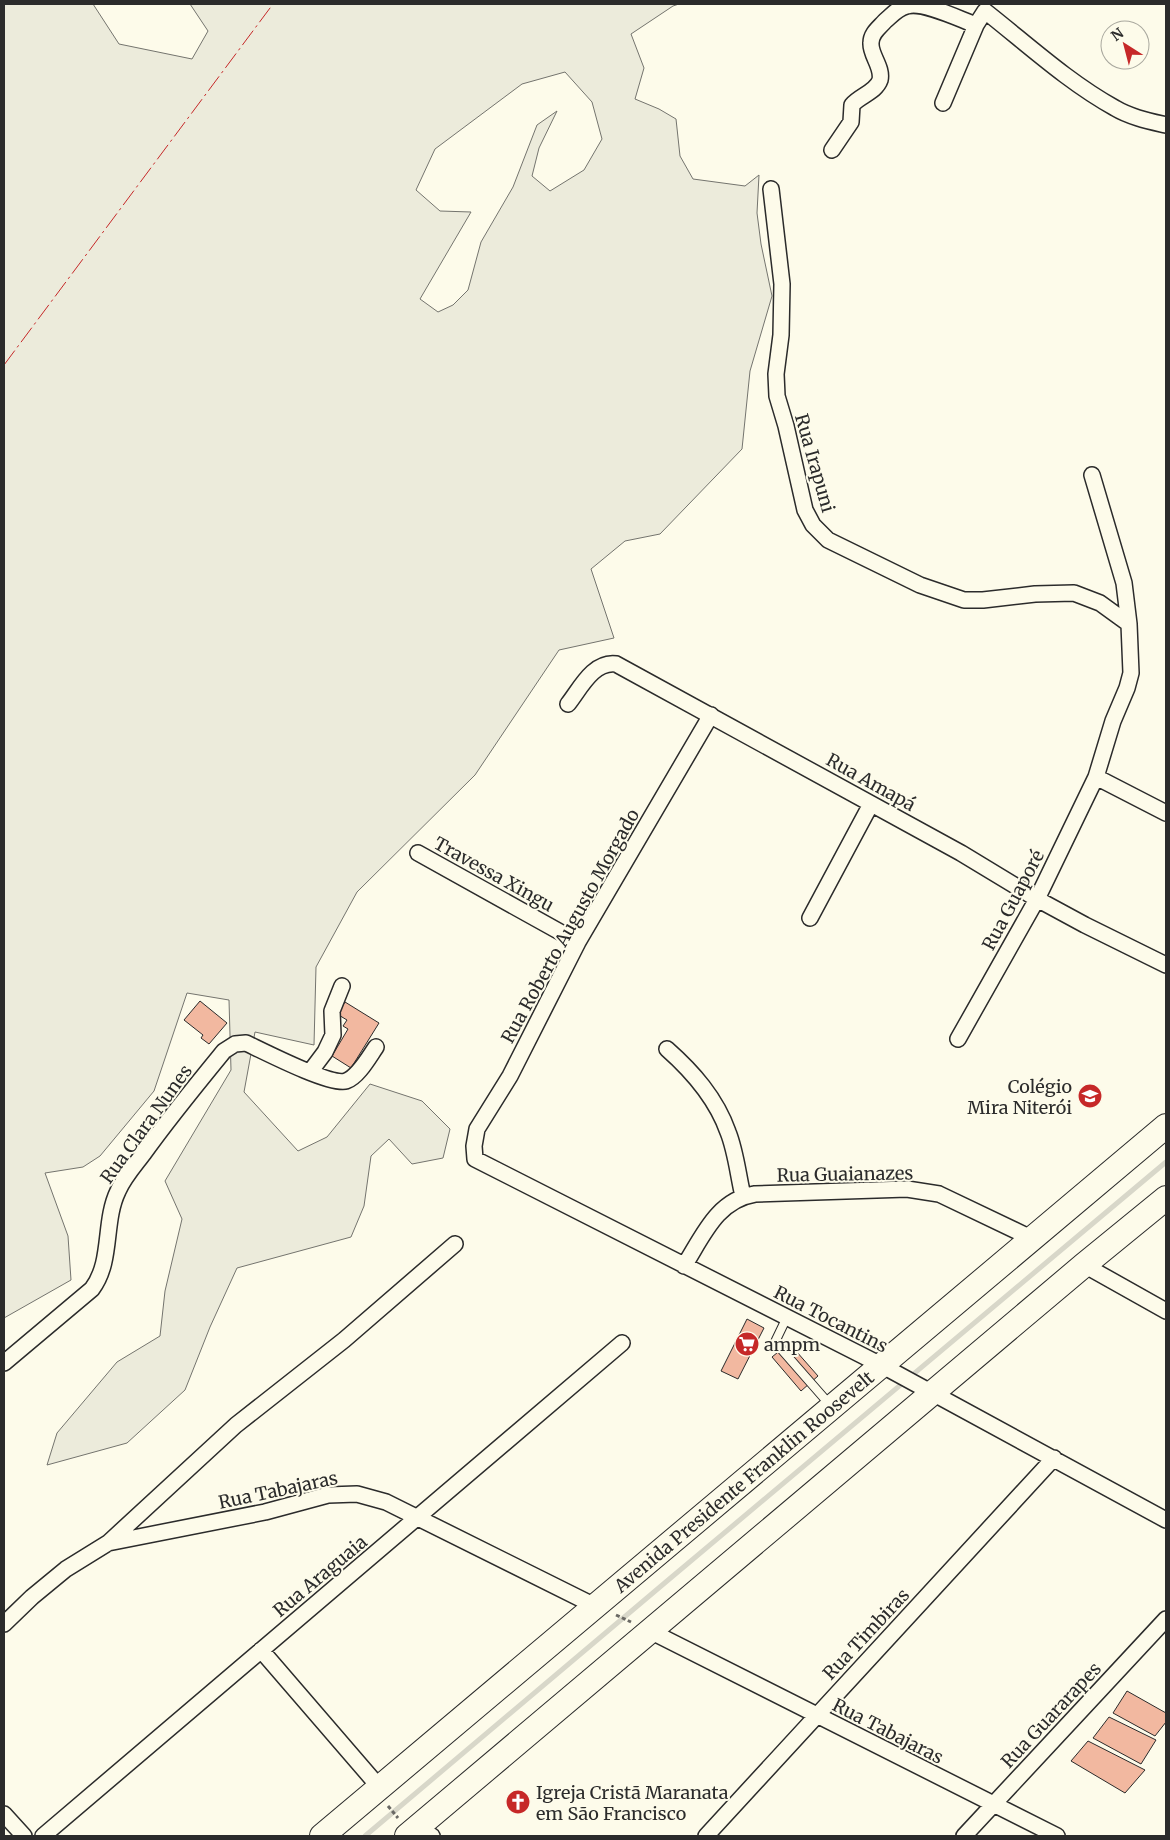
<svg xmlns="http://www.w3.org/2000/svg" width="1170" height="1840" font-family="Merriweather,serif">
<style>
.green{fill:#ecebdb;stroke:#74746e;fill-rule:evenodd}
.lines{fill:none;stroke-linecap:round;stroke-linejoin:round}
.stream{stroke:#d8d7c9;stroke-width:5}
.building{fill:#f2b8a0;stroke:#2b2b2b}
.lane-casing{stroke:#2b2b2b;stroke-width:10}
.street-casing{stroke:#2b2b2b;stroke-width:18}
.primary-casing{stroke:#2b2b2b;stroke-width:26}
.path{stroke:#6a6964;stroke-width:3;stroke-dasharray:4 2.5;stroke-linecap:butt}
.lane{stroke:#fdfbea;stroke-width:8}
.street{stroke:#fdfbea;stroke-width:15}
.primary{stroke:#fdfbea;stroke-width:24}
.power{stroke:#c62828;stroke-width:1;stroke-dasharray:18 4 2.5 4;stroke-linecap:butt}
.labels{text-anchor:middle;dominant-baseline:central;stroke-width:4;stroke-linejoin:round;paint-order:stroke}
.street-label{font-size:18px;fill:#2b2b2b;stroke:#fdfbea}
.poi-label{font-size:18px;fill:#2b2b2b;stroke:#fdfbea;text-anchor:start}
</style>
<rect width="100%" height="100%" fill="#fdfbea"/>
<path class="green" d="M4,4h89l26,40 73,15 16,-28 -18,-27h489l-6,2 -42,28 13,34 -9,31 24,10 17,10 4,37 13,23 52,7 14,-11 -2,38 4,31 11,52 -22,75 -8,78 -82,85 -35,7 -34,28 23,69 -55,12 -84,125 -118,117 -41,75 -2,78 -59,-13 -11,60 54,59 29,-14 43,-53 52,17 28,28 -7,29 -31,6 -23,-25 -18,17 -7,50 -13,31 -114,31 -27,59 -25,63 -58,53 -80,22 10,-32 60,-71 43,-26 5,-45 17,-72 -17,-38 66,-111 -2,-70 -42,-7 -33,98 -54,65 -17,11 -38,6 23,63 3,44 -67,38zM565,72l27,30 10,37 -18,31 -34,21 -18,-15 7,-28 18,-37 -20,14 -24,62 -32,55 -13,48 -15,15 -15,7 -18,-13 51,-87 -31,-1 -24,-21 19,-41 87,-65z"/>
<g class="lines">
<path class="stream" d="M365,1836l302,-255 499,-419"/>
</g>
<path class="building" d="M200,1001l27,22 -18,21 -8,-6 2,-3 -19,-15z
M345,1002l34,21 -28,45 -19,-12 16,-27 -5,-3 4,-6 -10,-6z
M747,1319l17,9 -26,51 -17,-8z
M789,1343l29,33 -17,15 -29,-34z
M1127,1691l39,22v9l-11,14 -42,-23z
M1109,1717l47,23 -15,24 -48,-26z
M1088,1741l57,29 -20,23 -54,-32z"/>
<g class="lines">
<defs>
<path id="lane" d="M787,1317l-12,25 56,64"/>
<path id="street" d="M943,103l33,-78
M832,150l19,-28 1,-17c7,-9 24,-13 28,-25 3,-13 -10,-25 -9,-37 0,-10 8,-15 14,-22 7,-6 13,-13 22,-15 16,-5 52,13 69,19l9,-14c42,33 83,71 130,97 15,9 34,13 51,17
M771,189l11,95 -1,51 -5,39 1,22 9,30 19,84 8,15 15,15 92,45 44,15h19l52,-6 39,-1 26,10 29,21
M568,704c12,-15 25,-43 48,-40l345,189 76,46 48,26 81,40
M711,715l-133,227 -68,134 -33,53 -3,17 1,13 406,206 285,155
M1096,777l70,36
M418,853l160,89
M810,918l61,-114
M958,1039l79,-140 59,-122 17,-56 14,-33 4,-15 -2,-49 -5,-41 -32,-108
M667,1049c26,23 49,49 61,83 8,20 10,43 15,64
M310,1072l15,-20 8,-17 -1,-24 10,-25
M1084,1265l82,46
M684,1266c19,-30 33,-66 71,-72l152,-5 32,5 92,44
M4,1363l88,-74c21,-28 11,-67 26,-98 6,-14 17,-26 26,-38 25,-35 53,-69 80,-102l11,-7 11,-1c17,8 85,43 100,38 12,-4 23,-24 30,-34
M108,1543l128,-118 108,-85 111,-96
M4,1624l28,-27 34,-28 42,-26 157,-31 63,-17 29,-1 29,8 209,104
M650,1631l407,205
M261,1650l119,138
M4,1814l20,22
M416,1828l16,8
M43,1836l579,-493
M706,1836l348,-378
M964,1836l202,-217"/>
<g id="primary">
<path id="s1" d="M322,1836l844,-710"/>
<path d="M407,1836l677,-571 82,-67"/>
</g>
</defs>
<use href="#lane" class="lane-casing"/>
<use href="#street" class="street-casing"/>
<use href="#primary" class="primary-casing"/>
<path class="path" d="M616,1615l15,7
M388,1806l10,12"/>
<use href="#lane" class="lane"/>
<use href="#street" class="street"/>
<use href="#primary" class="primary"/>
<path class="power" d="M4,365l269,-361"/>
</g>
<defs>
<symbol id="school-disc" viewBox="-11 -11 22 22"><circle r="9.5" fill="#c62828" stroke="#fdfbea"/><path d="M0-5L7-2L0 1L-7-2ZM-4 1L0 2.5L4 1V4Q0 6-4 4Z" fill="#fff"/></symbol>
<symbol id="supermarket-disc" viewBox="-11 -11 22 22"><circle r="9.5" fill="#c62828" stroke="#fdfbea"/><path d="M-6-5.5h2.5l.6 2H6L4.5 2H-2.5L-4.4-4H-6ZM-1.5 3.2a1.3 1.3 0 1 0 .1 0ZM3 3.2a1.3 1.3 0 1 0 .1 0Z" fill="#fff"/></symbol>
<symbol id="church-disc" viewBox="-11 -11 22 22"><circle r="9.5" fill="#c62828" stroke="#fdfbea"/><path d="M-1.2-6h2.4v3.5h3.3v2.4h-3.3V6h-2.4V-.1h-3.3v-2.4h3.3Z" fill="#fff"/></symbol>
</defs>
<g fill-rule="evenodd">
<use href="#school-disc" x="1076" y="1082" width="28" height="28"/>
<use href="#supermarket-disc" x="733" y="1330" width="28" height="28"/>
<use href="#church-disc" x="504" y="1788" width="28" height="28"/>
</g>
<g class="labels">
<g class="street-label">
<text transform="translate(815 463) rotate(74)">Rua Irapuni</text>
<text transform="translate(871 782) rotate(29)">Rua Amapá</text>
<text transform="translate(494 874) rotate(29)">Travessa Xingu</text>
<text transform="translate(1013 900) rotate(-62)">Rua Guaporé</text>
<text transform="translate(570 926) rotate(-61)">Rua Roberto Augusto Morgado</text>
<text transform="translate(146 1124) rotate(-54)">Rua Clara Nunes</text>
<text transform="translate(845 1174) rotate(-1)">Rua Guaianazes</text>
<text transform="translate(831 1319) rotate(27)">Rua Tocantins</text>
<text stroke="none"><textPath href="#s1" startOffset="551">Avenida Presidente Franklin Roosevelt</textPath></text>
<text transform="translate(278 1490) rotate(-12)">Rua Tabajaras</text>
<text transform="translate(320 1576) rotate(-40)">Rua Araguaia</text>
<text transform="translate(866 1634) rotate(-47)">Rua Timbiras</text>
<text transform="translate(1051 1715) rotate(-47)">Rua Guararapes</text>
<text transform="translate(888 1731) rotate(27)">Rua Tabajaras</text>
</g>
<g class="poi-label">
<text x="1072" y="1086" text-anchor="end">Colégio<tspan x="1072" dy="21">Mira Niterói</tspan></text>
<text x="764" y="1344">ampm</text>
<text x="536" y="1792">Igreja Cristã Maranata<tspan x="536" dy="21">em São Francisco</tspan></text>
</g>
</g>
<rect width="1170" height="1840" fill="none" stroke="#2b2b2b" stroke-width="10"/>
<g transform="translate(1125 45) rotate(324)"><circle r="24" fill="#fdfbea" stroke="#a9a89e"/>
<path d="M0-4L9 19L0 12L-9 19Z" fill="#c62828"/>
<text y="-8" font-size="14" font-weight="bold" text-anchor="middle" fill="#2b2b2b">N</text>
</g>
</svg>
